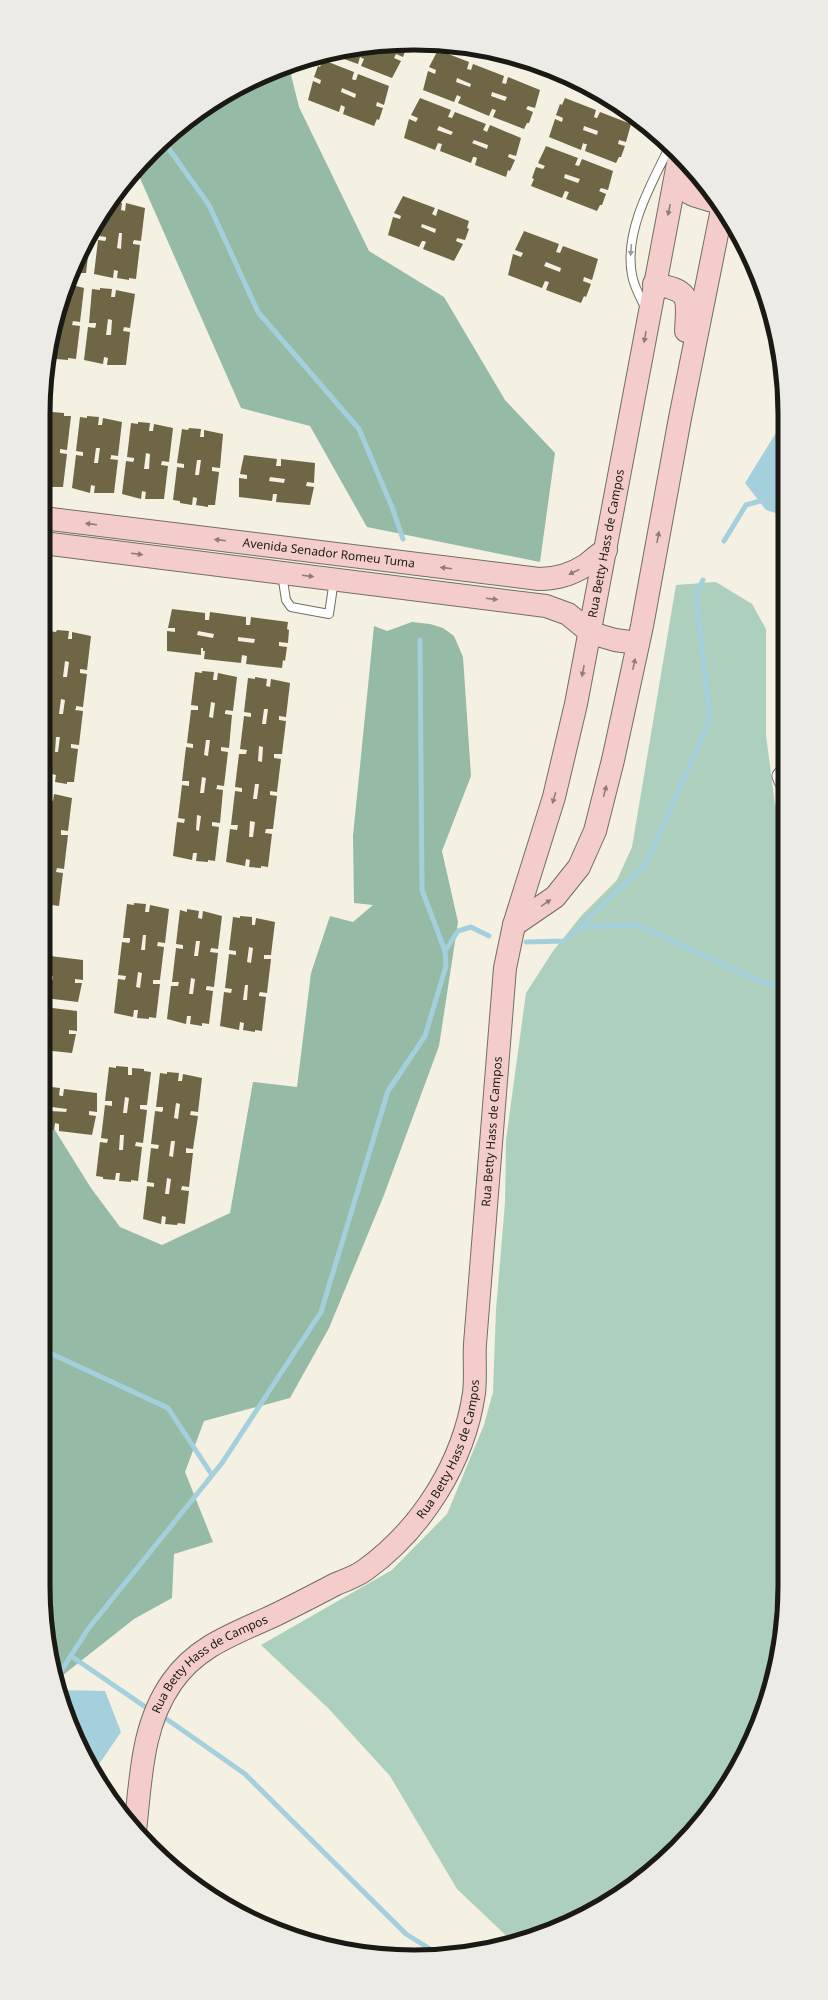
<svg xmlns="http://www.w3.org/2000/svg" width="828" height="2000" font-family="'Noto Sans',sans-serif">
<rect width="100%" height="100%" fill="#f4f0e2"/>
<path fill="#acd0bd" d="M716 582 752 604 766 629V735L775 805 783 813 785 1586 765 1705 708 1812 620 1895 556 1929 513 1942 457 1889 390 1776 328 1708 261 1645 392 1570 447 1514 484 1425 493 1392 496 1310 505 1203 506 1140 526 993 553 951 582 915 617 880 632 847 676 585Z"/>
<g fill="#95baa6">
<path d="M301 62 291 75 299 107 369 251 444 297 505 400 555 453 540 562 367 527 310 426 241 408 136 169 188 120 250 81Z"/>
<path d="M412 622 430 624 443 628 454 636 463 657 471 776 442 851 458 922 439 1046 384 1195 329 1328 290 1398 204 1421 185 1472 213 1542 174 1554 172 1598 134 1619 58 1679 43 1586V1111L91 1188 120 1227 162 1245 230 1213 253 1082 297 1087 311 973 330 916 353 922 373 905 354 903 353 836 374 626 387 631Z"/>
</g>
<g fill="#a4cfdd">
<path d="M782 423V515L766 510 745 483Z"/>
<path d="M60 1690 105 1691 121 1732 93 1773 63 1705Z"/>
</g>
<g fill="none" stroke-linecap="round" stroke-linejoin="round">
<g stroke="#a4cfdd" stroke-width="5">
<path d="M164 142 209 205 258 312 359 429 392 507 403 539"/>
<path d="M724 541 746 505 764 500"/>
<path d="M420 640 422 890 445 951"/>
<path d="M579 927 638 925 757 980 783 988"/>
<path d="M526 942 564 941 646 864 710 719 696 594 703 580"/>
<path d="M43 1347 54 1355 168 1408 212 1475"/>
<path d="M71 1656 144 1706"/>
<path d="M58 1676 88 1629 222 1463 321 1312 388 1091 425 1036 446 966 445 951 458 931 471 927 489 936"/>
<path d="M168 1720 245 1774 406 1934 435 1952"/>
</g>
</g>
<g fill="#6f6645" fill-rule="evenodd">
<path d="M390 44 407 46 403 57 396 54 394 58 401 61 392 78 361 66 364 59 360 57 358 64 330 54 368 47 373 50 375 46Z"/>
<path d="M438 50 469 62 467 69 471 70 473 64 504 76 502 83 506 84 508 77 540 90 535 108 528 106 526 109 533 112 529 123H527L524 129 493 117 496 110 492 109 489 116 458 103 461 97 457 95 454 102 423 90 428 71 435 74 436 70 429 67ZM457 78 471 84 470 87 456 82ZM492 92 507 97 505 101 491 96Z"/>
<path d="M323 60 354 72 352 79 354 80H356L358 74 389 86 384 105 377 102 376 106 383 108 379 120 377 119 374 126 343 114 345 107 341 105 339 112 308 100 313 81 320 84 321 80 314 77 318 66 320 67ZM342 88 356 94 355 98 341 92Z"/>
<path d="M420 98 451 110 448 117 452 118 455 112 486 124 483 130 487 132 490 125 521 138 516 156 509 154 508 157 515 160 510 171 508 170 506 177 475 165 477 158 475 157H473L471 163 440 151 442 144 438 143 435 150 404 138 409 119 416 122 418 118 411 115ZM439 126 453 132 451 135 437 130ZM474 140 488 145 487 149 472 143Z"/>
<path d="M565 98 596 110 594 117 596 118H597L600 112 631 124 626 142 619 140 618 144 625 146 621 157H619L616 163 585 151 587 144H585L583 143 581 150 549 137 555 119 562 122 563 118 556 115 560 104 562 105ZM584 126 598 131 597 135 583 130Z"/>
<path d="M546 146 578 158 575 165 579 166 582 159 613 171 608 190 601 188 599 191 606 194 602 205H600L597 211 566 199 569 192 565 191 562 198 531 186 534 179 532 178 536 167 543 169 545 166 538 163ZM565 174 580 179 578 183 564 178Z"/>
<path d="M403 196 435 208 432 214 436 216 438 209 469 221 467 228 469 229 465 240 457 238 456 241 463 244 454 261 423 249 426 242 424 241H422L419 247 388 235 393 217 400 219 401 216 394 213ZM422 224 436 229 435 233 421 227Z"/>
<path d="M112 202 122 203 121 210 125 211 126 203 145 208 141 241 134 240 133 242V244L140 245 136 279 129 278V280L117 278 118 271 114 270 113 278 94 274 98 240 105 241 106 239V237L99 236 101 217ZM119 233H122L121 249 117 248Z"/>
<path d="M524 231 559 244 556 252 560 253 563 246 598 259 592 280 584 277 583 281 591 284 586 297 584 296 581 303 546 290 549 282 545 281 542 288 508 275 513 254 521 257 523 253 515 250ZM546 262 561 268 560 272 544 266Z"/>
<path d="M88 239H90L86 273H72Z"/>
<path d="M68 284 84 288 80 322 73 321 72 325 80 326 76 359 68 358V360L56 359 57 351H53L57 329H60L62 314H60L63 295Z"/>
<path d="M100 288 112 289 111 297H115L116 290 135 294 130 328 124 327 123 331 130 332 126 365H107L108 358 104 357 103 364 84 360 88 327 95 328 96 325V323H89L92 289 100 290ZM108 319 112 320 111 335H106Z"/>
<path d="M44 411 49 412 47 419 52 420V412L64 413V416H71L67 450 60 449V453L67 454 63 487H44L43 457H47L49 442 45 441 43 449Z"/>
<path d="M87 416 99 417 98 425H102L103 418 122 422 118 456 111 455V457L110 459 118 460 114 493H94L95 486 91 485 90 493 72 488 76 455 83 456V452L76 451 80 417 87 418ZM96 448H100L98 463H94Z"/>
<path d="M138 422 150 423 149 431H153L154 424 173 428 169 462 162 461 161 465 168 466 164 499H145L146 492 142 491 141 499 122 494 126 461 133 462 134 460V458L127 457 131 423 138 424ZM146 453 150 454 149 469H144Z"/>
<path d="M189 428 201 429 200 437H204V430L223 434 220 468 212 467V471L219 472 215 505H208V507L196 505 197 498 193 497 192 505 180 503V501L173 500 177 467 184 468V464L177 463 182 429 188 430ZM197 460H201L199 475H195Z"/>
<path d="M244 455 277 459 276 466H281V459L315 463 314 483 307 482 306 486 314 487 310 505 276 502 277 494H273L272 501 239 497V478L247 479V475L240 474ZM270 477 285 479 284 483 269 481Z"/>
<path d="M172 609 205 613V620H209L210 612 246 617V625H250L251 617 288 622 287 629 289 630 288 643 279 642V646L287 647 285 661 283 660 282 668 246 664 247 656 242 655 241 663 204 659 205 651H203V648H201V655L167 651V631L175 632V628H168ZM198 631 214 634 213 638 197 635ZM238 637 255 639 254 643 238 641Z"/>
<path d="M57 630 69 631 68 639H72V632L91 636 87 670 80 669V673L87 674 83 707 76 706V708L75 710 83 711 79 745 71 744V748L78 749 74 782H67V784L55 782 56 775 52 774 51 782 43 781V707H48V703L43 702V686L45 669 52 670V665H45L49 631 56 632ZM65 661 69 662 67 677H63ZM61 699 65 700 63 714H59ZM56 737H60L58 752H55Z"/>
<path d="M202 671 214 672 213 680H217L218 673 237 677 233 711 226 710 225 712V714L232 715 229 748 221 747V751L228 752 224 786 217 785V787L216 789 223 790 220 823 212 822V826L219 827 215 861 208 860V862L196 861 197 853H193L192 860 173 856 177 822 184 823 185 819 178 818 182 785 189 786V781H182L186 747 193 748V744L187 743 191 710H198V706L191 705 195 672 202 673ZM211 702 215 703 213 718 209 717ZM206 740H210L208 756 204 755ZM202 777 206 778 204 793H200ZM197 815 201 816 199 831 196 830Z"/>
<path d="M255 677 267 679 266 686 270 687 271 679 290 683 286 717 279 716V720L286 721 282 754H274V758L281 759 277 792 270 791V795L277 796 273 829H266L265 833 272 834 268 867 261 866V868L249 867 250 860 246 859 245 866 226 862 230 829 237 830 238 825H231L235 791 242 792V788L235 787 239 754H246L247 750 240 749 244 716 251 717V713L244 712 248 678 255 679ZM264 709H268L266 724H262ZM259 746 263 747 262 762 258 761ZM255 784H259L257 799H253ZM250 821 255 822 253 837H249Z"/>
<path d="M43 792 49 793V800L53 801 54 794 72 798 68 831 61 830V835H68L64 869 57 868 56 872 63 873 59 906 52 905V908L43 907V876L45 861H43ZM46 823H50L48 839 44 838Z"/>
<path d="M134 903 146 904 145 912H149L150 905 169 909 165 943 158 942 157 946 164 947 160 980H153V984H160L156 1018 149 1017V1019L137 1018 138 1010H134L133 1017 114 1013 118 979 125 980 126 976 118 975 122 942 129 943 130 941V938H123L127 904 134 905ZM143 935H146L145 950H141ZM138 972 142 973 140 988 136 987Z"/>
<path d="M187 909 199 911 198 918 202 919 203 911 222 916 218 949 211 948 210 952 218 953 214 987 207 986 206 988V990L213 991 209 1024 202 1023V1026L190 1024 191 1016H187L186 1024 167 1019 171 986H178L179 982H172L176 948 183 949V945L176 944 180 910 187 912ZM196 941H200L198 956H194ZM191 978 195 979 193 994H189Z"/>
<path d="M240 916 252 917V925H255L256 918 275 922 271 955H264V959H271L267 993 260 992 259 994V996L266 997 262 1031 255 1030V1032L243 1030 244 1023 240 1022 239 1030 220 1026 224 992 231 993 232 989 225 988 229 954 236 955V951L229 950 233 917 240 918ZM249 947 253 948 251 963 247 962ZM245 985H248L247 1000H243Z"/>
<path d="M43 955 46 956 45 963H49L50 956 83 960V980L75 979V983H82L78 1002 45 998 46 991H43V979L53 980V976L43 975Z"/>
<path d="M44 1007 77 1011V1031L69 1030V1034H76L72 1053 43 1050V1030L47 1031V1027H43Z"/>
<path d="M116 1066 128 1067V1075H132V1068L144 1069V1071L151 1072 147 1105H140V1109L147 1110 143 1143 136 1142 135 1146 142 1147 138 1181 131 1180V1182L119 1181 120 1173H116L115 1180 103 1179V1177L96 1176 100 1142 107 1143 108 1139 101 1138 105 1105 112 1106V1101H105L109 1067 116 1068ZM125 1097 129 1098 127 1113H123ZM120 1135H124L123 1150H119Z"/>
<path d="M167 1072 179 1073 178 1081H182L183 1074 202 1078 198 1112 191 1111 190 1115 198 1116 193 1149 186 1148V1153H193L189 1187 182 1186 181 1190 189 1191 185 1224 178 1223 177 1225 165 1224 166 1217 162 1216 161 1224 143 1219 147 1186 154 1187V1183L147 1182 151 1148 158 1149 159 1145 151 1144 155 1111 162 1112 163 1110V1107H156L160 1073 167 1074ZM176 1103 180 1104 178 1119 174 1118ZM171 1141H175L173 1157 169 1156ZM167 1178 171 1179 169 1194H165Z"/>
<path d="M43 1086 60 1088 59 1095 61 1096H63L64 1089 97 1093V1112L89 1111V1115L96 1116 92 1135 59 1131V1124L55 1123 54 1130 43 1129ZM52 1107 67 1109 66 1112 51 1111Z"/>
</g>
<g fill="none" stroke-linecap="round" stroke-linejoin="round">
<g stroke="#716e62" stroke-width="10">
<g id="lane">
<path d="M646 309C641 299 634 287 632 275 624 232 650 186 669 148"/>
<path d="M282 574 286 600 291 607 329 614 334 580"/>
</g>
</g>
<g stroke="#716e62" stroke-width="19">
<path id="street" d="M783 774 781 776 783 781"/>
</g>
<g stroke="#716e62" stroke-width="24">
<g id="secondary">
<path d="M685 164C683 195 683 192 713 201"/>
<path d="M654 284C691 291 688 296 686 331"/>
<path id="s1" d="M43 518 539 579C556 579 571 575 586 565 593 560 598 554 606 550"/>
<path d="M43 543 546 606 568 614 591 633 615 640 638 643"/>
<path d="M514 925 555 897 579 867 595 831 613 760 642 626 680 418 721 214"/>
<path id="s2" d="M135 1831C141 1780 141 1726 172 1682 197 1646 234 1634 273 1616 294 1606 315 1595 336 1584 346 1580 357 1576 365 1570 422 1529 464 1462 474 1393 476 1377 474 1360 475 1344L505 968 514 925 554 797 576 704 679 158"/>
</g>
</g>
<use href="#lane" stroke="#fff" stroke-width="8"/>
<use href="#street" stroke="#fff" stroke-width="17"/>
<use href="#secondary" stroke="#f4cdca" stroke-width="22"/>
</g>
<defs><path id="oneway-solid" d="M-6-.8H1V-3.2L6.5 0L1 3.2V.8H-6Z"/></defs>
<g fill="#927c78">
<use href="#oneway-solid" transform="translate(669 210) rotate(102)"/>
<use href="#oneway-solid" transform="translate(645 337) rotate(100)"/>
<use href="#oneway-solid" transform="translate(91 524) rotate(-173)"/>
<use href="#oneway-solid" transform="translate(658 537) rotate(-80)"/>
<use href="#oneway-solid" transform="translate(220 540) rotate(-173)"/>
<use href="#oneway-solid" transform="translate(137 554) rotate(7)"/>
<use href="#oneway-solid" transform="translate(446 568) rotate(-173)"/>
<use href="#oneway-solid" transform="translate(574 572) rotate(154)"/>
<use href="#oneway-solid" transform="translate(308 576) rotate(7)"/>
<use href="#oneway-solid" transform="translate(492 599) rotate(7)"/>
<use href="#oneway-solid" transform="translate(634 664) rotate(-78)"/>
<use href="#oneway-solid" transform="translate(583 671) rotate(101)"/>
<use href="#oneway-solid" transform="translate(605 791) rotate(-76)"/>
<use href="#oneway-solid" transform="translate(554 798) rotate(106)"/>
<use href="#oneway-solid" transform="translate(546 903) rotate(-34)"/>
</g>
<use fill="#989895" href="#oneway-solid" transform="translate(631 250) rotate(94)"/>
<g text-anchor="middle" stroke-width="3" stroke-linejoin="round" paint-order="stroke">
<g font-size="12" fill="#1a1914" stroke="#fffdf8">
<text dy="4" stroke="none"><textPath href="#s2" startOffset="1457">Rua Betty Hass de Campos</textPath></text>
<text dy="4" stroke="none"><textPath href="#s1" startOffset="288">Avenida Senador Romeu Tuma</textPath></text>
<text dy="4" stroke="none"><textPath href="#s2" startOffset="856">Rua Betty Hass de Campos</textPath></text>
<text dy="4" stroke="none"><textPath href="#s2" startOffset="532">Rua Betty Hass de Campos</textPath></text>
<text dy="4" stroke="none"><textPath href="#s2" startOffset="196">Rua Betty Hass de Campos</textPath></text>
</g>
</g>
<path d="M0 0H828V2000H0ZM414 50H414A364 364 0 0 1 778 414V1586A364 364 0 0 1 414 1950H414A364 364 0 0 1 50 1586V414A364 364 0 0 1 414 50Z" fill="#edebe6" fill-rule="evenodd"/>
<path fill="none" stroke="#1a1914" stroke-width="5" d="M414 50H414A364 364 0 0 1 778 414V1586A364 364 0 0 1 414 1950H414A364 364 0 0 1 50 1586V414A364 364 0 0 1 414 50Z"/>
</svg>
